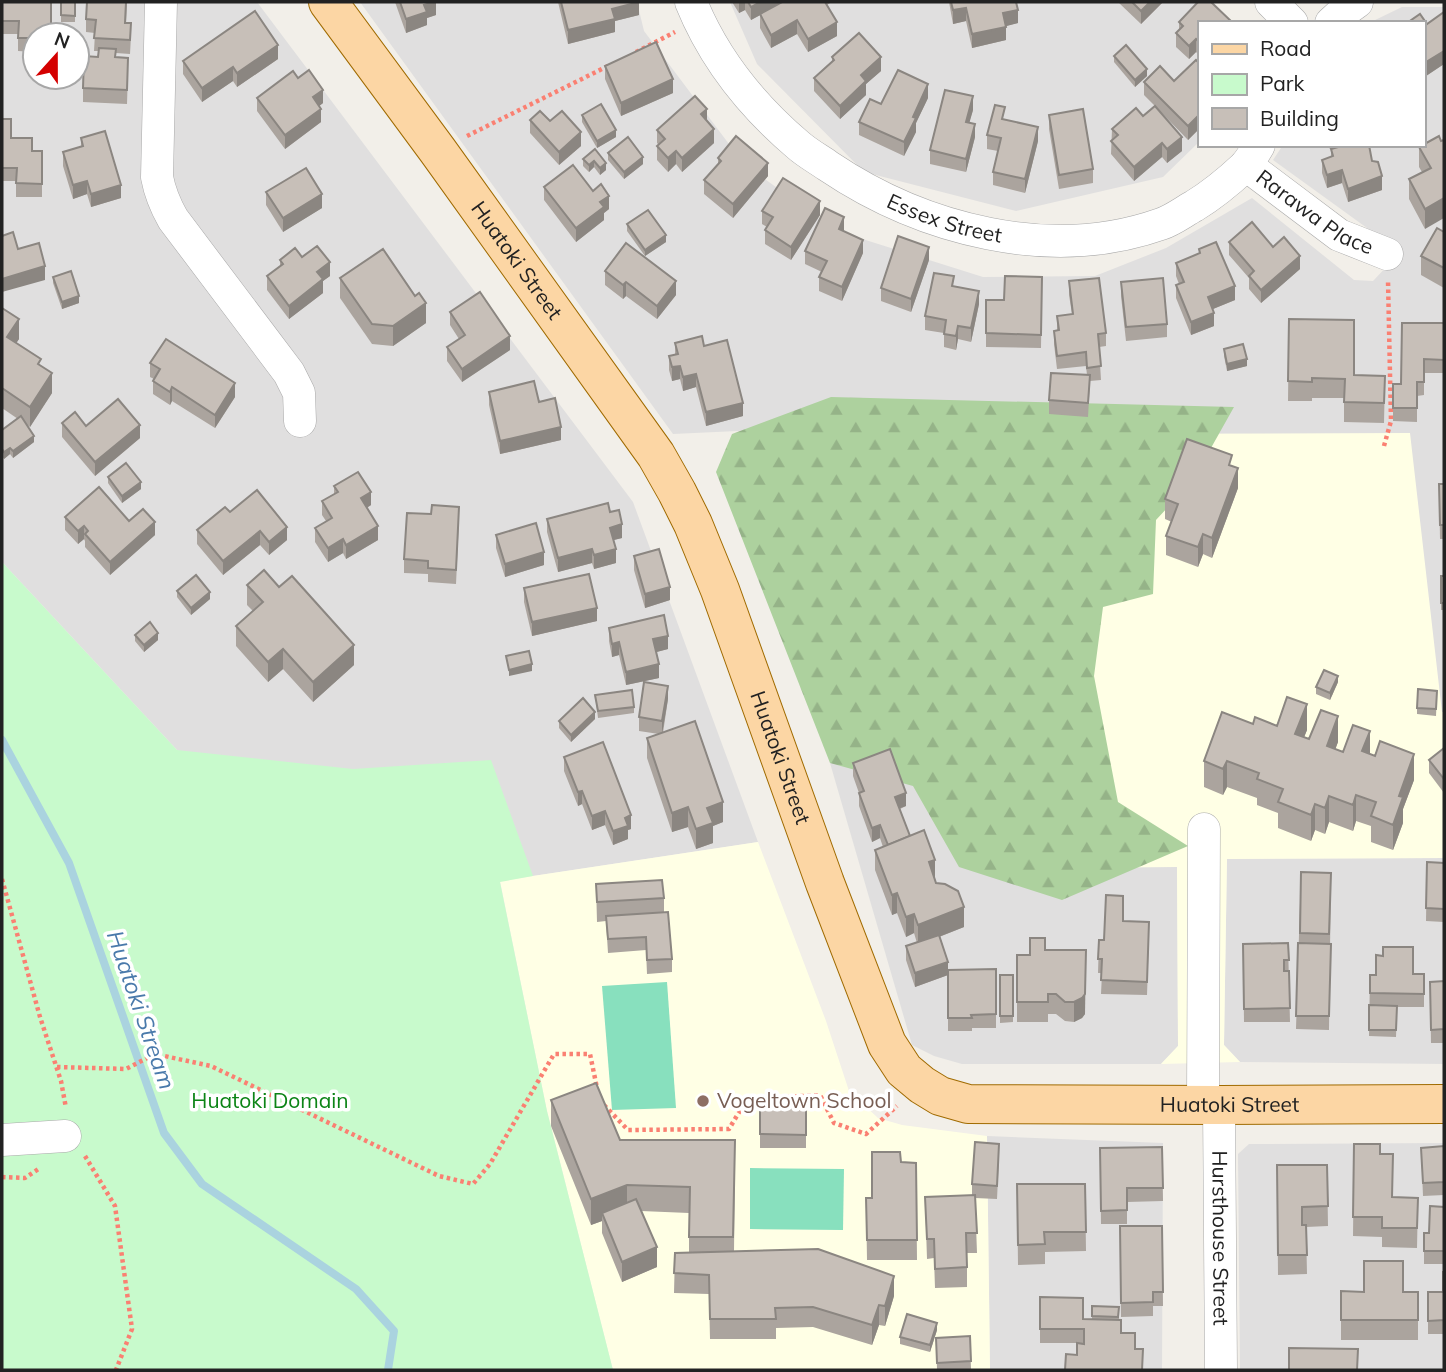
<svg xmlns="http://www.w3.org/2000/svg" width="1446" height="1372" font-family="Mulish,sans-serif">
<defs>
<pattern id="forest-firs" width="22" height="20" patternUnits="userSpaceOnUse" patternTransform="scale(1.75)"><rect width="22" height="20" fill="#add19e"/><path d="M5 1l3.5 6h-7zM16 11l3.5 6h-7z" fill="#95b388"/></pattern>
</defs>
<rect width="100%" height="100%" fill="#f2efe9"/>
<g fill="#e0dfdf" fill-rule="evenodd">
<path d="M2 2H257L633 502 758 842 533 876 177 750 2 562ZM35 35H77V77H35Z"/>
<path d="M360 2H637L644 31 744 164 837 231 983 277 1095 276 1166 248 1252 198 1354 280 1373 281 1389 264 1385 241 1273 160 1283 145H1423V23H1369L1402 7H1444V712H1442L1054 434 884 424 673 434Z"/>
<path d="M730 2H1213L1233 23H1199V142L1163 177 1016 211 864 172 757 64Z"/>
<path d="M1067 727 1177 867 1178 1046 1161 1064H962L934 1056 912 1045 830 763Z"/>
<path d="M1444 858V1064L1240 1062 1224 1045 1227 859Z"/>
<path d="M987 1136 1163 1143 1162 1370H990Z"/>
<path d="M1444 1143V1370H1240L1238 1154 1249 1144Z"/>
</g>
<g fill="#ffffe5">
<path d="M1410 433 1442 712H1444V858L1227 859 1224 1045 1240 1062 1161 1064 1178 1046 1177 867 1073 868 1054 434Z"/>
<path d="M758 842 826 1021 849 1091 878 1118 902 1125 987 1136 990 1370H613L547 1111 500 881Z"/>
</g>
<path fill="url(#forest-firs)" d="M831 397 1234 407 1193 480 1156 520 1153 594 1103 607 1094 676 1118 802 1188 846 1062 900 959 867 913 786 830 763 716 472 732 434Z"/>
<path fill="#c8facc" d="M2 562 177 750 353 769 491 760 533 876 500 882 547 1111 613 1370H2Z"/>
<g fill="#88e0be">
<path d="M667 982 676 1108 612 1110 602 986Z"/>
<path d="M750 1168 844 1169 843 1230 750 1229Z"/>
</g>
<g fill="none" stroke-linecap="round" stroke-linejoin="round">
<path stroke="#aad3df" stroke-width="8" d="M2 740 69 863 164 1133 202 1184 356 1289 394 1331 388 1370"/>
<g stroke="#a9a9a9" stroke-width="33">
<g id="minor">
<path d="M161 2 157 177C160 193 165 205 173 219L289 373 299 393 300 421"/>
<path id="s1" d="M691 2C714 59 751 105 798 145 807 153 818 159 828 166 923 230 1051 263 1161 224 1173 220 1183 212 1194 206 1212 195 1229 181 1244 167 1250 161 1255 152 1259 145"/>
<path d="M1271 2 1292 23"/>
<path d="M1331 23 1343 12 1357 2"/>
<path id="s2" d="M1246 165 1339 235 1387 254"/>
<path d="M1203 1105 1204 829"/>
<path id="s3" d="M1219 1105 1221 1370"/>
<path d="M2 1140 65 1136"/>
</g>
</g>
<g stroke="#a06b00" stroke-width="40">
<g id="major">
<path id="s4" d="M328 2 438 151 656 455 677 492 693 524 720 590 825 883 887 1044 904 1070 922 1085 940 1096 968 1104 1219 1105 1444 1104"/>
</g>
</g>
<g stroke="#fa8072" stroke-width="4.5" stroke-dasharray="3.5 3.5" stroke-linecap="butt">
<path d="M636 52 675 32"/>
<path d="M467 136 610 65"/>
<path d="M1384 446 1391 421 1388 280"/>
<path d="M2 879 40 1017 61 1081 66 1108"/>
<path d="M57 1067 126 1069 155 1054 211 1066 439 1176 473 1184 490 1164 554 1054H590L597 1088"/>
<path d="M604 1105 628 1130 729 1129 747 1099 820 1095 834 1123 866 1134 897 1106"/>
<path d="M85 1156 115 1206 132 1329 116 1370"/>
<path d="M2 1177 25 1178 40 1168"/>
</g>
<use href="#minor" stroke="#fff" stroke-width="32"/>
<use href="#major" stroke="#fcd6a4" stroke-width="38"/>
</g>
<g fill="#aba49e">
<path d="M2 2 35 35V52L18 51V34H2Z"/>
<rect x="61" y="2" width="14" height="20"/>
<path d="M127 2 126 23 131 36 130 54 116 53V57L128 71 127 104 83 102V88L98 57 99 51H94L95 33 86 32V19Z"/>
<path d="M395 2H436V15L427 18V25L406 33Z"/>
<path d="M558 2H639V15L615 21V32L568 44Z"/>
<path d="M732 2H830V3L827 5 837 36 808 52 797 34 771 48 760 28V15L751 20 745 10 739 13Z"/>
<path d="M949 2H1016L1018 23 1005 26 1006 40 972 48 966 21 953 24Z"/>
<path d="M1118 2H1163L1141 24Z"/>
<path d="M1444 12V64L1426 76 1423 71V23L1427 24Z"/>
<path d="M1179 22 1199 23V55L1196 52 1189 59 1176 47V33L1179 31Z"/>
<path d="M1114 56 1147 76 1135 87 1114 62Z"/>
<path d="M832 57 881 71 866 84V95L840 119 814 91V78L832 61Z"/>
<path d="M278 59 237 87 233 81 202 102 183 74V61Z"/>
<path d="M1199 63V129L1188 140 1158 109 1182 151 1167 163 1162 157 1134 181 1111 154 1112 129 1143 116 1155 106 1144 95V82L1174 81Z"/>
<path d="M605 66 673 93 621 116 605 79Z"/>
<path d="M298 78 323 103 319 106 321 122 285 149 257 111V98Z"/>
<path d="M928 98 916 123V132L904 156 859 135V122L881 104Z"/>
<path d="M973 110 969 122 975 137 966 172 930 164V150Z"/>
<path d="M582 115 616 137 597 148 582 122Z"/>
<path d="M1049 115 1093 169V183L1059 189 1049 129Z"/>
<path d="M2 119 11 138 32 151H42V197H16V181H2Z"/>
<path d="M530 120 550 121 581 146 559 165 530 133Z"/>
<path d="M1005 120 1038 141 1025 193 993 185V172L998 151 987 149V135Z"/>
<path d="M707 121 714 143 682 172 676 164 668 172 657 160V146L659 145 657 143V130Z"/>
<path d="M1439 136 1425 229 1409 199V179L1422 172 1419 167V147Z"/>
<path d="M81 138 121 198 91 207 87 194 73 199 63 166V152L81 147Z"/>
<path d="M1323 145H1369L1372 161 1382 190 1348 202 1342 183 1327 188 1322 173V160L1331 157V149Z"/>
<path d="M595 149 606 170 600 175 594 167 589 172 583 166V159Z"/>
<path d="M608 153 643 164 624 179 608 160Z"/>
<path d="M718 158 768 176 733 218 704 194V180L718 164Z"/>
<path d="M544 187 593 191 609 209 604 213V220L576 242 544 200Z"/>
<path d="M266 192 322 208 283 232 266 205Z"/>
<path d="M762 211 820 215 791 260 765 244V230L767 227 762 224Z"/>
<path d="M627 224 666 242 645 256 627 231Z"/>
<path d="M844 230V231L863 253 842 301 819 291V277L822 272 805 264V251Z"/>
<path d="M1444 232V288L1421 275V256Z"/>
<path d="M1229 242 1300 269 1261 303 1249 289V278L1229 255Z"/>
<path d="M1199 249 1235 300 1213 309 1214 326 1191 335 1176 298V285L1179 284 1176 276V263L1199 254Z"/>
<path d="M302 257 330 276 323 281V293L289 319 267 290V276L280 266V260Z"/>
<path d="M929 260 911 312 881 301V288Z"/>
<path d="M605 271 676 295 657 319 626 296 623 299 605 285Z"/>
<path d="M53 277 79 303 62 309 53 283Z"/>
<path d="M1042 277 1041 348 986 347V300H1004Z"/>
<path d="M340 278 415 296 426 323 393 346 372 344 340 298Z"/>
<path d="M1069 281 1106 333V346L1099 347 1101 380 1090 381 1088 417 1049 414V400L1087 375 1086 366 1057 369 1054 344V331L1057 330V316L1072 314 1069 295Z"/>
<path d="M1121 282 1167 324V337L1126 341 1121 296Z"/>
<path d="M954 286 979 304 971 342 958 339 956 350 944 347V333L925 330V316Z"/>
<path d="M2 308 19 339 16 343 41 366 52 393 30 427 26 424 34 442 13 458 10 454 4 459 2 456V430L18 419 2 408Z"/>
<path d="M450 312 510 350 462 382 447 361V347L459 339 450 325Z"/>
<path d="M1289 319 1354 375 1385 376 1384 423 1344 422V398H1312V401H1288Z"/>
<path d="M1444 323V373H1424V395L1417 396V422L1393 421V384H1401Z"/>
<path d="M675 343 704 346 743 416 706 426 696 387 683 391 680 379 672 381 669 370V356L675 355Z"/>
<path d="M1224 349 1247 366 1227 371 1224 356Z"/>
<path d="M150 363 235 397 215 428 172 401 170 405 153 394V381L154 379 150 377Z"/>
<path d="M489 392 561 440 500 454 489 405Z"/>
<path d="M62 423 86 426 140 438 95 476 62 437Z"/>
<path d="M1232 466 1238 488 1212 558 1203 554 1198 567 1166 555V536L1172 522 1165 519V499Z"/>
<path d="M108 477 141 489 122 503 108 483Z"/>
<path d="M1439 484H1444V539H1440Z"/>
<path d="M334 486 371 505 367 508 378 540 346 559 343 553 328 562 315 542V528L326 521 322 515V501L334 494Z"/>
<path d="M230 512 287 540 269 555 260 545 223 575 197 544V530Z"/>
<path d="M610 512 622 538 613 540 616 563 594 569 592 563 558 572 547 532V519Z"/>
<path d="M65 517 129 521 155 535 110 575 85 547V541L84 539 78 544 65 530Z"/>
<path d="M459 520 456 584 428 582V574L404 573V559Z"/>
<path d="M496 535 544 565 505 577 496 548Z"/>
<path d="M634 556 670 600 645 608 634 570Z"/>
<rect x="1441" y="576" width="3" height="34"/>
<path d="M247 585 354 665 313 702 283 669 268 682 236 646V626L253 611 247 605Z"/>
<path d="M524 588 597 621 532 636 524 602Z"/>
<path d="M177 591 210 599 191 615 177 597Z"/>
<path d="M609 628 668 649 656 652 659 678 626 685 619 655 612 657 609 641Z"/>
<path d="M135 635 158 640 144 652 135 641Z"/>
<path d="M1338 682 1330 700 1316 694V687Z"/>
<path d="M1437 691 1436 716 1417 714V708Z"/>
<path d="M595 695 634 707V713L598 718Z"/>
<path d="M668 699 663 733 723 822 713 826V843L696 849 688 827 672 832 647 758V738L659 734 639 731V717Z"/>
<path d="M595 719 571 742 559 728V721Z"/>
<path d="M1253 724 1277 726 1307 730 1304 737 1309 739 1338 742 1335 749 1343 752 1370 754 1414 780 1403 809V823L1393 850 1371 842V826L1356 821 1353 831 1329 822 1325 834 1315 830 1311 841 1278 828V813L1257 805V798L1227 787 1223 795 1204 787V761Z"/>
<path d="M1444 748V793L1429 773V760Z"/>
<path d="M564 757 631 829 628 830V839L613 845 605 825 592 830 582 804 578 806 564 771Z"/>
<path d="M853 763 906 806 900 809 910 836 936 883 964 927 939 937 948 975 915 987 906 960V946L917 943 914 933 906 937 897 913 892 915 875 870V850L883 847 880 838 872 842 859 806V793L853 776Z"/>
<path d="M1427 862 1444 863V922L1426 921Z"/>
<path d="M1301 872 1331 873 1329 1030 1296 1029Z"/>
<path d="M596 884 664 898V912L672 959V972L647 974 646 950 608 953 606 921 597 922Z"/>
<path d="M1123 921 1149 935 1147 995 1101 994 1102 973H1098L1099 940H1104Z"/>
<path d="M1288 943 1290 1022H1244L1243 944Z"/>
<path d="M1045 950 1085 1014 1082 1018 1074 1022 1065 1021 1056 1014H1048V1022H1017V955H1030Z"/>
<path d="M996 969V1028H972V1031H948V970Z"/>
<path d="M1424 974V1007H1397L1396 1037 1369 1036 1370 975Z"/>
<path d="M1000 975H1013V1022L1000 1023Z"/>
<path d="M1444 981V1043H1431L1430 982Z"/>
<rect x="760" y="1099" width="46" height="49"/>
<path d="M551 1100 620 1140 735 1166 734 1251 894 1296 885 1326 879 1325 872 1345 813 1327 776 1328V1339H710L709 1294 674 1293 675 1253 689 1252V1213L641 1211 657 1267 622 1282 602 1233V1221L591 1225 551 1126Z"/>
<path d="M1354 1144 1380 1154 1393 1197 1418 1198 1417 1248 1382 1247V1237L1353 1236Z"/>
<path d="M1444 1146V1195L1423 1196 1421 1148Z"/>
<path d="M1162 1147 1163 1201 1127 1202V1224H1101L1100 1148Z"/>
<path d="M999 1157 997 1199 975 1198 977 1253H967V1287L935 1288 934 1258 927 1259 925 1197 972 1195V1184Z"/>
<path d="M901 1162 916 1163 917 1260H867L866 1198H872Z"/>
<path d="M1277 1165H1327L1328 1226 1306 1227 1307 1274 1278 1275Z"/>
<path d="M1017 1184H1085L1086 1251 1045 1252V1264L1018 1265Z"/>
<path d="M1444 1207V1264H1424V1233H1429Z"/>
<path d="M1120 1226H1162L1163 1306H1153V1316L1121 1317Z"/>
<path d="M1444 1272V1334H1428V1292H1443Z"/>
<path d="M1341 1291 1418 1292V1340H1341Z"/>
<path d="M1040 1297 1083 1319 1092 1320V1306L1119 1307V1320L1077 1355 1084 1343H1040Z"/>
<path d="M937 1330 930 1352 900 1344V1337Z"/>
<path d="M970 1336 971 1370H937L936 1338Z"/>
</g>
<g fill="#8b8681">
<path d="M434 2H436V15L427 18V25L406 33V19L424 5Z"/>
<path d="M639 2V15L615 21V32L568 44V30L612 9Z"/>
<path d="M739 2H745V10L739 13Z"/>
<path d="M760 2H784L751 20V7Z"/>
<path d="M1150 2H1163L1141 24V11Z"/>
<path d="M966 8V21L953 24V10Z"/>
<path d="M1018 10V23L1003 27V13Z"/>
<path d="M797 20V34L771 48V35Z"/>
<path d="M837 22V36L808 52V39Z"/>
<path d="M1006 27V40L972 48V34Z"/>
<path d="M1196 39V52L1189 59V46Z"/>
<path d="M278 45V59L237 87V73Z"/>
<path d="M1444 51V64L1426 76V62Z"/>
<path d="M881 57V71L866 84V95L840 119V106L861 75Z"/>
<path d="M233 67V81L202 102V88Z"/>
<path d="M1147 69V76L1135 87V80Z"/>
<path d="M673 79V93L621 116V103Z"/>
<path d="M928 84V98L916 123V132L904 156V142L913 117Z"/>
<path d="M323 90V103L313 111V97Z"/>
<path d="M973 96V110L966 135V122Z"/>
<path d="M321 109V122L285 149V135Z"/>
<path d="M707 109V123L701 114Z"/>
<path d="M1199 115V129L1188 140V126Z"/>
<path d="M975 124V137L966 172V159Z"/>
<path d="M1038 127V141L1025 193V179Z"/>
<path d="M714 129V143L682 172V158Z"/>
<path d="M616 130V137L597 148V141Z"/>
<path d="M581 132V146L559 165V152Z"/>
<path d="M1182 137V151L1167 163V149Z"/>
<path d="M1162 143V157L1134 181V167Z"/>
<path d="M676 151V164L668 172V158Z"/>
<path d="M643 157V164L624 179V172Z"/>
<path d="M594 161V167L589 172V165Z"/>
<path d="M606 163V170L600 175V168Z"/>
<path d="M768 163V176L733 218V204Z"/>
<path d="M1342 170V183L1327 188V175Z"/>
<path d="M1382 176V190L1348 202V189Z"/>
<path d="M87 181V194L73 199V185Z"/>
<path d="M121 185V198L91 207V194Z"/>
<path d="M322 194V208L283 232V218Z"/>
<path d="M609 196V209L604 213V220L576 242V228L600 202Z"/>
<path d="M1444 198V218L1425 229V209Z"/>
<path d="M820 201V215L791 260V247Z"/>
<path d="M844 217V230L839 242V229Z"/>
<path d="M666 235V242L645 256V250Z"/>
<path d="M863 240V253L842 301V287Z"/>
<path d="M929 247V260L911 312V299Z"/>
<path d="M1300 256V269L1261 303V290Z"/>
<path d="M330 262V276L323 281V293L289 319V306L317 272Z"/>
<path d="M45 266V280L2 292V279Z"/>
<path d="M676 281V295L657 319V306Z"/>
<path d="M626 282V296L623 299V285Z"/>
<path d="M1235 286V300L1208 311V297Z"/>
<path d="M979 291V304L971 342V328Z"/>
<path d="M79 296V303L62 309V302Z"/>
<path d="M426 303V323L393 346V326Z"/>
<path d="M1214 313V326L1191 335V322Z"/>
<path d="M19 319V339L7 357V337Z"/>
<path d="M958 326V339L956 350V336Z"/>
<path d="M510 336V350L462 382V369Z"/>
<path d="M1247 359V366L1227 371V364Z"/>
<path d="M680 366V379L672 381V367Z"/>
<path d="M52 373V393L30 427V407Z"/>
<path d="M696 374V387L683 391V377Z"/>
<path d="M235 383V397L215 428V415Z"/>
<path d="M172 387V401L170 405V392Z"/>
<path d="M743 403V416L706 426V412Z"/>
<path d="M140 425V438L95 476V462Z"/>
<path d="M561 427V440L500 454V441Z"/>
<path d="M34 436V442L13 458V451Z"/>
<path d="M10 448V454L4 459V452Z"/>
<path d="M1238 468V488L1212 558V538Z"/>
<path d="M141 482V489L122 503V496Z"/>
<path d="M371 492V505L361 511V498Z"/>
<path d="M155 522V535L110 575V562Z"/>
<path d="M622 524V538L610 541V528Z"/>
<path d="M84 526V539L78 544V531Z"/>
<path d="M378 526V540L346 559V545Z"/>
<path d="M287 527V540L269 555V542Z"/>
<path d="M260 531V545L223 575V561Z"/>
<path d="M1203 534V554L1198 567V547Z"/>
<path d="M343 539V553L328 562V548Z"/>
<path d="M592 549V563L558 572V558Z"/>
<path d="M616 549V563L594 569V555Z"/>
<path d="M544 552V565L505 577V564Z"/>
<path d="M670 587V600L645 608V594Z"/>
<path d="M210 592V599L191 615V608Z"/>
<path d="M597 608V621L532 636V622Z"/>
<path d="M158 633V640L144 652V645Z"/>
<path d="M668 636V649L653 653V639Z"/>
<path d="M619 642V655L612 657V644Z"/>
<path d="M354 645V665L313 702V682Z"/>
<path d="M283 649V669L268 682V662Z"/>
<path d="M532 664V671L509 676V670Z"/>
<path d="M659 664V678L626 685V672Z"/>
<path d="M1338 676V682L1330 700V693Z"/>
<path d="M668 686V699L662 734V721Z"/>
<path d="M1307 704V730L1295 760V734Z"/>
<path d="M595 712V719L571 742V735Z"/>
<path d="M1338 716V742L1327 772V746Z"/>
<path d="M1370 731V757L1362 751Z"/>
<path d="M1414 754V780L1403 809V823L1393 850V825L1399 796Z"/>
<path d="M1227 761V787L1223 795V769Z"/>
<path d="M582 791V804L578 806V792Z"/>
<path d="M906 793V806L895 810V797Z"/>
<path d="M1356 795V821L1353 831V805Z"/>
<path d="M1329 796V822L1325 834V808Z"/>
<path d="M723 802V822L713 826V843L696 849V829L707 808Z"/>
<path d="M1315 804V830L1311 841V815Z"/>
<path d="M688 807V827L672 832V813Z"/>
<path d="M605 811V825L592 830V816Z"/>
<path d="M631 815V829L628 830V839L613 845V831L625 818Z"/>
<path d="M880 825V838L872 842V828Z"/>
<path d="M935 860V880L929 862Z"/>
<path d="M897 893V913L892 915V895Z"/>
<path d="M964 907V927L918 945V925Z"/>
<path d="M914 914V933L906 937V917Z"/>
<path d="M1086 950 1085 1014 1082 1018 1074 1022V1002Z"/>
<path d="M948 962V975L915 987V973Z"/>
<path d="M627 1185V1211L602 1213V1221L591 1225V1199Z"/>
<path d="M657 1247V1267L622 1282V1262Z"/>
<path d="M894 1276V1296L885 1326V1306Z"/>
<path d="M879 1305V1325L872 1345V1325Z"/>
<path d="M937 1323V1330L930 1352V1345Z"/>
</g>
<g fill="#c7bfb8" stroke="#8b8681" stroke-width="2">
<path d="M2 2H51V35H35V38H18L19 21H2Z"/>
<path d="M61 2H75V16L61 15Z"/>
<path d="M87 2H126L125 23H131L130 40 94 38 96 20 86 19Z"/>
<path d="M400 2H434L424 5 427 12 406 19Z"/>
<path d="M561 2H639L612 9 615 19 568 30Z"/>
<path d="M748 2H760L751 7Z"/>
<path d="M782 2H825L837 22 808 39 797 20 771 35 760 14Z"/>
<path d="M951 2H1016L1018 10 1003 13 1006 27 972 34 966 8 953 10Z"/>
<path d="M1132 2H1150L1141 11Z"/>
<path d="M1198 2H1211L1233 23H1199V42L1196 39 1189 46 1176 33 1183 26 1179 22Z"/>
<path d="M255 11 278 45 237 73 233 67 202 88 183 61Z"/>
<path d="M1444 12V51L1426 62 1423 58V23H1407L1420 14 1427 24Z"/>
<path d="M859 33 881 57 861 75 866 81 840 106 814 78 834 60 832 57Z"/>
<path d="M656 42 673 79 621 103 605 66Z"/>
<path d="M1126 45 1147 69 1135 80 1114 56Z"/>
<path d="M99 48 116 49 115 57 128 58 127 90 83 88 84 56 98 57Z"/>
<path d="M1196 60 1199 63V115L1188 126 1144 82 1160 66 1174 81Z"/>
<path d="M309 70 323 90 313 97 321 109 285 135 257 98 293 71 298 78Z"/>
<path d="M898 70 928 84 913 117 916 118 904 142 859 122 870 99 881 104Z"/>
<path d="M945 90 973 96 966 122 975 124 966 159 930 150Z"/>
<path d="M695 96 707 109 701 114 714 129 682 158 676 151 668 158 657 146 665 139 657 130Z"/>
<path d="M601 104 616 130 597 141 582 115Z"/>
<path d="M995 105 1005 107 1002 119 1038 127 1025 179 993 172 1001 138 987 135Z"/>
<path d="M1155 106 1182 137 1167 149 1162 143 1134 167 1111 141 1118 135 1112 129 1136 108 1143 116Z"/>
<path d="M1083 109 1093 169 1059 175 1049 115Z"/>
<path d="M540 111 550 121 562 111 581 132 559 152 530 120Z"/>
<path d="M2 119H11V138H32V151H42V184L16 183 17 168H2Z"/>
<path d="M105 131 121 185 91 194 87 181 73 185 63 152 83 146 81 138Z"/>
<path d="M736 136 768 163 733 204 704 180 721 161 718 158Z"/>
<path d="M1439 136 1441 141 1444 140V198L1425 209 1409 179 1431 168 1419 147Z"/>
<path d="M628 137 643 157 624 172 608 153Z"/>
<path d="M1337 145H1369L1372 161 1378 162 1382 176 1348 189 1342 170 1327 175 1322 160 1333 156 1331 149 1338 147Z"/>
<path d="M595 149 606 163 600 168 594 161 589 165 583 159Z"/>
<path d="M573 165 593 191 601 184 609 196 600 202 604 207 576 228 544 187Z"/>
<path d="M306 168 322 194 283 218 266 192Z"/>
<path d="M783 178 820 201 791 247 765 230 773 217 762 211Z"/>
<path d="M825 208 844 217 839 229 863 240 842 287 819 277 827 261 805 251Z"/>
<path d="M648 210 666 235 645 250 627 224Z"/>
<path d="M1252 222 1273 247 1284 237 1300 256 1261 290 1249 276 1254 271 1229 242Z"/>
<path d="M1437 228 1444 232V268L1421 256Z"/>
<path d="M13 232 18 249 39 243 45 266 2 279V236Z"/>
<path d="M898 236 929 247 911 299 881 288Z"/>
<path d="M1216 242 1235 286 1208 297 1214 313 1191 322 1176 285 1184 282 1176 263 1200 253 1199 249Z"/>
<path d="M626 243 676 281 657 306 626 282 623 285 605 271Z"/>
<path d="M317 246 330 262 317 272 323 279 289 306 267 276 283 264 280 260 295 248 302 257Z"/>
<path d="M383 249 415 296 419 293 426 303 393 326 372 324 340 278Z"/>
<path d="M71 271 79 296 62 302 53 277Z"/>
<path d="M934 273 954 276 952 286 979 291 971 328 958 326 956 336 944 334 946 320 925 316Z"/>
<path d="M1005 276 1042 277 1041 335 986 333V300H1004Z"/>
<path d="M1099 278 1106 333 1098 334 1101 366 1087 368 1086 352 1057 356 1054 331 1059 330 1057 316 1073 314 1069 281Z"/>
<path d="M1163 278 1167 324 1126 327 1121 282Z"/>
<path d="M480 292 510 336 462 369 447 347 465 335 450 312Z"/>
<path d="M2 308 19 319 7 337 41 359 38 364 52 373 30 407 2 388Z"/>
<path d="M1289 319 1354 320V375L1385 376 1384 403 1344 402 1345 379 1312 378V382L1288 381Z"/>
<path d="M1402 323H1444V360L1424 359V382H1417V408H1393V384H1401Z"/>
<path d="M702 336 704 346 727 340 743 403 706 412 696 374 683 377 680 366 672 367 669 356 678 354 675 343Z"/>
<path d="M166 339 235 383 215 415 172 387 170 392 153 381 160 369 150 363Z"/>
<path d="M1243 344 1247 359 1227 364 1224 349Z"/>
<path d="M1051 373 1090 375 1088 403 1049 400Z"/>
<path d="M534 381 539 402 555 398 561 427 500 441 489 392Z"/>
<path d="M118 399 140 425 95 462 62 423 75 412 86 426Z"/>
<path d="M21 416 34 436 13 451 10 448 4 452 2 449V430Z"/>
<path d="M1187 439 1232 455 1229 465 1238 468 1212 538 1203 534 1198 547 1166 536 1178 504 1165 499Z"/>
<path d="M126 463 141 482 122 496 108 477Z"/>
<path d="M358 472 371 492 361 498 378 526 346 545 343 539 328 548 315 528 332 518 322 501 338 492 334 486Z"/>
<path d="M1439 484H1444V525H1440Z"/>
<path d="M99 487 129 521 143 509 155 522 110 562 85 534 88 531 84 526 78 531 65 517Z"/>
<path d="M257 490 287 527 269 542 260 531 223 561 197 530 225 507 230 512Z"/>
<path d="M608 503 610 512 619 510 622 524 610 528 616 549 594 555 592 549 558 558 547 519Z"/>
<path d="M432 505 459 507 456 570 428 568V561L404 559 407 513 431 514Z"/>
<path d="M536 523 544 552 505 564 496 535Z"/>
<path d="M659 549 670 587 645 594 634 556Z"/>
<path d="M264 570 279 587 292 576 354 645 313 682 283 649 268 662 236 626 263 602 247 585Z"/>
<path d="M589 574 597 608 532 622 524 588Z"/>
<path d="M196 575 210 592 191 608 177 591Z"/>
<rect x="1441" y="576" width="3" height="27"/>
<path d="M664 615 668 636 653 639 659 664 626 672 619 642 612 644 609 628Z"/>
<path d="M150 622 158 633 144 645 135 635Z"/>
<path d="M529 651 532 664 509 670 506 656Z"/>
<path d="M1324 670 1338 676 1330 693 1316 687Z"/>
<path d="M644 682 668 686 662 721 639 717Z"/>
<path d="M1418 689 1437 691 1436 709 1417 708Z"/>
<path d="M632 690 634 707 598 711 595 695Z"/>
<path d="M1287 697 1307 704 1295 734 1309 739 1321 710 1338 716 1327 746 1343 752 1353 725 1370 731 1362 751 1375 756 1380 741 1414 754 1399 796 1403 797 1393 825 1371 816 1376 802 1356 795 1353 805 1329 796 1325 808 1315 804 1311 815 1278 802 1283 789 1257 779 1259 773 1227 761 1223 769 1204 761 1222 712 1253 724 1255 717 1277 726Z"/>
<path d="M583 698 595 712 571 735 559 721Z"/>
<path d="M695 721 723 802 707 808 713 823 696 829 688 807 672 813 647 738Z"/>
<path d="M603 742 631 815 625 818 628 826 613 831 605 811 592 816 582 791 578 792 564 757Z"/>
<path d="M1444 748V779L1429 760Z"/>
<path d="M890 749 906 793 895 797 910 836 888 845 880 825 872 828 859 793 864 791 853 763Z"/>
<path d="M924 830 935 860 929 862 936 883 945 884 958 891 964 907 918 925 914 914 906 917 897 893 892 895 875 850Z"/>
<path d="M1427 862 1444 863V909L1426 908Z"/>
<path d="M1301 872 1331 873 1329 934 1300 933Z"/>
<path d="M662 880 664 898 597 902 596 884Z"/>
<path d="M1106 895 1123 896V921L1149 922 1147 982 1101 980 1102 959H1098L1099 940H1104Z"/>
<path d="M668 912 672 959 647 960 646 937 608 939 606 916Z"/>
<path d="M939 935 948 962 915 973 906 946Z"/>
<path d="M1030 938H1045V950H1086L1085 994 1082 998 1074 1002H1065L1056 994H1048V1002H1017V955H1030Z"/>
<path d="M1288 943 1289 960H1284V971H1289L1290 1008 1244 1009 1243 944Z"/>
<path d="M1298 943 1331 944 1329 1016H1296Z"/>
<path d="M1383 947H1413V974H1424V994L1370 993V975H1376V955L1383 956Z"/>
<path d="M996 969V1014L971 1015 972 1018H948V970Z"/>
<rect x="1000" y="975" width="13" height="41"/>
<path d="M1444 981V1029L1431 1030 1430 982Z"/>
<path d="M1369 1005 1397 1006 1396 1030H1369Z"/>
<path d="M596 1083 620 1140H735L733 1237H689L690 1187 627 1185 591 1199 551 1100Z"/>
<path d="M760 1099H806V1135L760 1134Z"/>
<path d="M975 1142 999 1144 997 1186 972 1184Z"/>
<path d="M1354 1144H1380V1154H1393L1392 1197 1418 1198 1417 1228H1382V1217H1353Z"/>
<path d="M1444 1146V1182L1423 1183 1421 1148Z"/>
<path d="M1162 1147 1163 1188H1127V1210L1101 1211 1100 1148Z"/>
<path d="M872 1152H900L901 1162 916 1163 917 1240H867L866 1198H872Z"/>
<path d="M1277 1165H1327L1328 1206 1302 1207V1225H1306L1307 1255H1278Z"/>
<path d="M1017 1184H1085L1086 1232H1044L1045 1244 1018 1245Z"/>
<path d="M975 1195 977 1233H966L967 1267 935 1269 934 1239H927L925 1197Z"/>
<path d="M636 1199 657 1247 622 1262 602 1213Z"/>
<path d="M1430 1206 1444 1207V1251H1424V1233H1429Z"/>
<path d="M1120 1226H1162L1163 1292H1153V1302L1121 1303Z"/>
<path d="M818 1249 894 1276 885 1306 879 1305 872 1325 813 1307 775 1308 776 1319H710L709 1275 674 1273 675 1253Z"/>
<path d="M1364 1261H1403V1292H1418V1320H1341V1291L1364 1292Z"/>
<path d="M1443 1272H1444V1320L1428 1321V1292H1443Z"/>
<path d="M1040 1297 1083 1298V1319L1121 1320V1333H1135V1349H1143L1142 1370H1065L1066 1354 1077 1355V1343L1084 1344V1329H1040Z"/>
<path d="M1092 1306 1119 1307 1118 1317 1092 1316Z"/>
<path d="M907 1314 937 1323 930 1345 900 1337Z"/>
<path d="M970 1336 971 1361 937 1363 936 1338Z"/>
<path d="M1289 1348 1358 1349 1357 1370H1289Z"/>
</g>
<circle fill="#8d6e63" stroke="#fff" stroke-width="2.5" cx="703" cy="1101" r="7"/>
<g text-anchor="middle" stroke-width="7" stroke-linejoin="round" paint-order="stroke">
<g font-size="21" fill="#222" stroke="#fff">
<text dy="7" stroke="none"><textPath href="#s2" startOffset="84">Rarawa Place</textPath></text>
<text dy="7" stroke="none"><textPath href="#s1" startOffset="346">Essex Street</textPath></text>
<text dy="7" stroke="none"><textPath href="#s4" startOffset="320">Huatoki Street</textPath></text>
<text dy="7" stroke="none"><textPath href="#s4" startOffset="887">Huatoki Street</textPath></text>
<text dy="7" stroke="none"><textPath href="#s4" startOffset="1559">Huatoki Street</textPath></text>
<text dy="7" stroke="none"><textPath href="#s3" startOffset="133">Hursthouse Street</textPath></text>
</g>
<g font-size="21" fill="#0c8416" stroke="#fff">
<text x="270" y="1108">Huatoki Domain</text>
</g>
<g font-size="21" fill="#785e54" stroke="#fff" text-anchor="start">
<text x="717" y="1108">Vogeltown School</text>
</g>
<g font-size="23" font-style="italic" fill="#4a7aab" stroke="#fff">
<text transform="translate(141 1010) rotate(71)" y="8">Huatoki Stream</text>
</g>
</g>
<rect width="1446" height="1372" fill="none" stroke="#222222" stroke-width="7"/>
<rect x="1198" y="21" width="228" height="126" fill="#ffffff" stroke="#a7a7a7" stroke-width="2"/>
<rect x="1212" y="44" width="35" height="10" fill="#fcd6a4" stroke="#a7a7a7" stroke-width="2"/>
<text x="1260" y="56" font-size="21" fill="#222222">Road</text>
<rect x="1212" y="74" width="35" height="21" fill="#c8facc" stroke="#a7a7a7" stroke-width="2"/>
<text x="1260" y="91" font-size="21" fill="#222222">Park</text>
<rect x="1212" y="108" width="35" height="21" fill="#c7bfb8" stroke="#a7a7a7" stroke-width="2"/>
<text x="1260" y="126" font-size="21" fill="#222222">Building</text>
<g transform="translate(56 56) rotate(21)"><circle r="33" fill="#ffffff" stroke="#a7a7a7" stroke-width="2"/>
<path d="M0-5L12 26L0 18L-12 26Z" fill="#d40000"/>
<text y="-10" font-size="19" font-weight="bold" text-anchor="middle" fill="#222222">N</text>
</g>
</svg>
